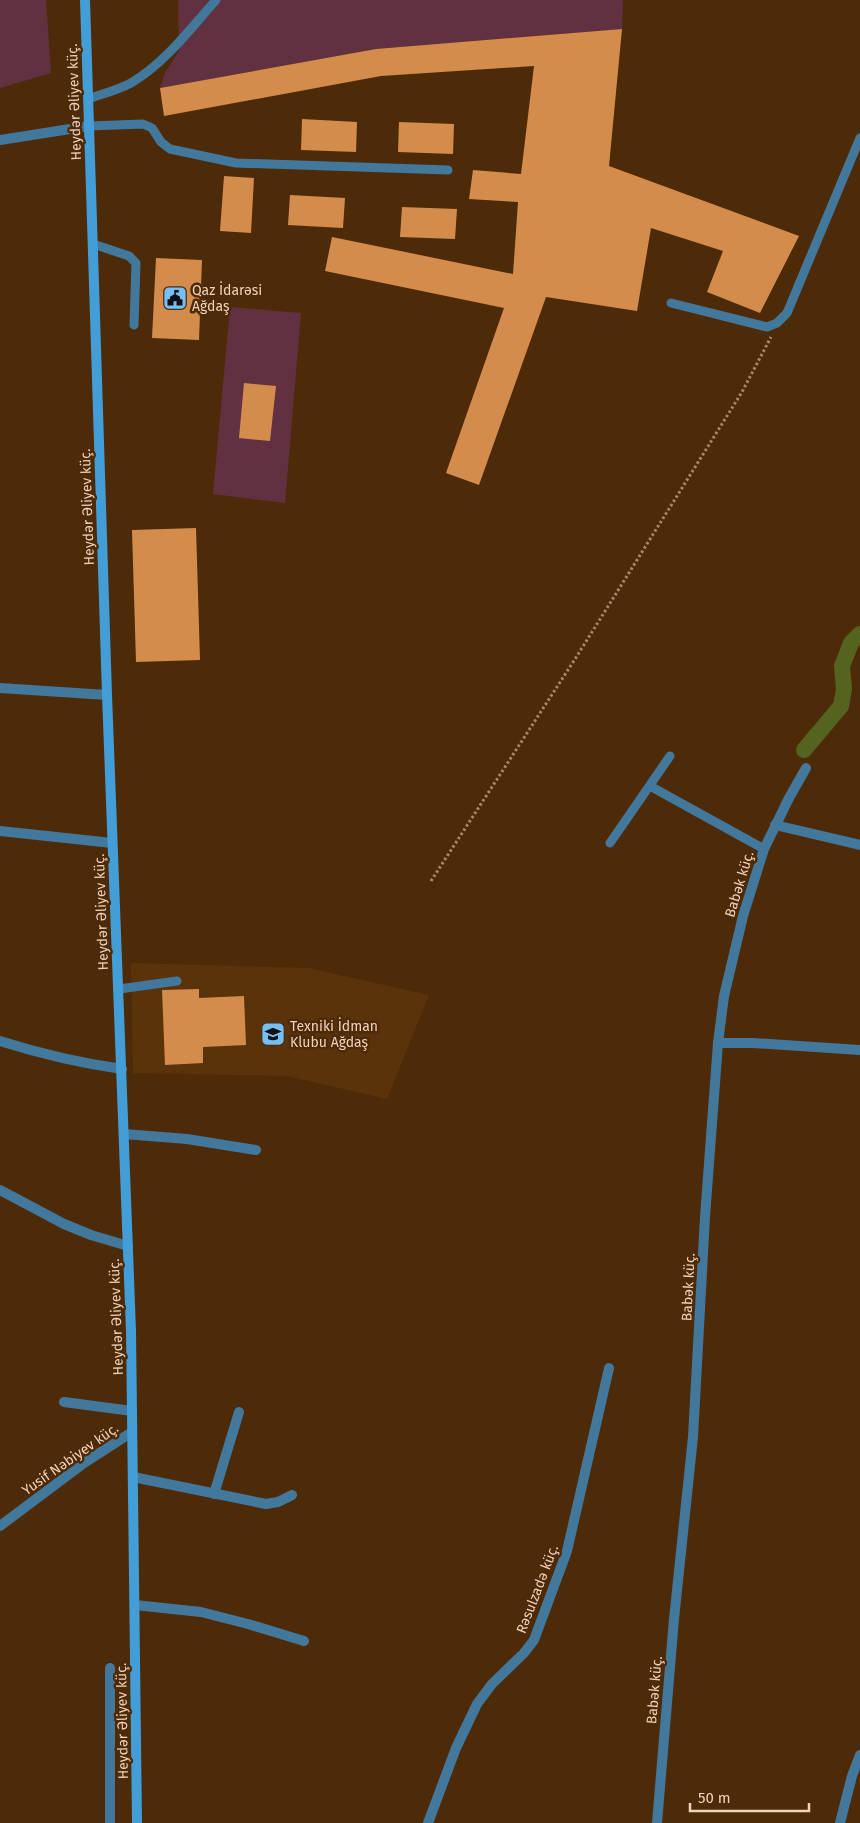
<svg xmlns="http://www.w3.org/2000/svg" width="860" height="1823" font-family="'Fira Sans',sans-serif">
<rect width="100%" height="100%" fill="#4e2b08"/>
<path fill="#5b330a" d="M131 963 308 968 429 995 387 1099 287 1076 133 1073Z"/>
<g fill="#623141">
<path d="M0 0H46L51 73 0 88Z"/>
<path d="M178 0H623L622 29 376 49 160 88 165 73 179 51Z"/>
<path d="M230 307 301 313 285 503 213 494Z"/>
</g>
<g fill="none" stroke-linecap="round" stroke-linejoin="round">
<path stroke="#54631e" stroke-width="16" d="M804 750 841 706 844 689 842 666 851 643 860 634"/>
</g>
<g fill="#d48c4d">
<path d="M622 29 609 166 799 236 760 313 707 292 723 251 651 228 637 311 546 297 479 485 446 473 504 308 325 271 332 237 513 274 518 202 469 199 473 170 521 174 534 66 381 76 164 116 160 88 376 49Z"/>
<path d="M302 119 357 122 356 152 301 150Z"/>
<path d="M399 122 454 124 453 154 398 152Z"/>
<path d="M224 176 254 178 251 233 220 231Z"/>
<path d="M290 195 345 198 343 228 288 225Z"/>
<path d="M402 207 457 209 455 239 400 237Z"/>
<path d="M156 258 202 260 199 340 152 338Z"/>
<path d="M244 383 276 386 270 441 239 438Z"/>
<path d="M196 528 200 660 136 662 132 530Z"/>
<path d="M199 989V998L244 996 246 1045 203 1047V1063L165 1065 162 990Z"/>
</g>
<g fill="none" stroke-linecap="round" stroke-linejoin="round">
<path stroke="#a6876b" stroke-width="3" stroke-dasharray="2.5 2.5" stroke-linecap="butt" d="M431 881 577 656 742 392 771 337"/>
<g stroke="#43789d" stroke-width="9">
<path d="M88 99C102 94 118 90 131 83 165 63 190 29 216 0"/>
<path d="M89 126 143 124 152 128 161 142 170 149 236 163 448 170"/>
<path d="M93 244 129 256 136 263 134 325"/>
<path d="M671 303 767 327 777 323 787 313 860 138"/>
<path d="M650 786 764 849"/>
<path d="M610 843 670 756"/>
<path d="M119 989 177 981"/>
</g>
<g stroke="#43789d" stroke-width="10">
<path d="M0 140 89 126"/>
<path d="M0 688 107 695"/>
<path d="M775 825 860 845"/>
<path d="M0 831 112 843"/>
<path d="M0 1041C41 1054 80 1063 122 1069"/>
<path d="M718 1043H753L860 1050"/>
<path d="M124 1134 187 1139 256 1150"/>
<path d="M0 1190 64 1224 91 1235 128 1246"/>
<path d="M64 1402 132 1411"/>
<path d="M133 1477 266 1504 278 1502 292 1495"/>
<path d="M214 1494 239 1412"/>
<path d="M0 1526 84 1463 132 1432"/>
<path d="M135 1605 201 1612 248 1624 304 1641"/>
<path d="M110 1823V1668"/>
<path d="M428 1823 456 1748 477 1704 492 1684 524 1653 534 1640 567 1551 609 1368"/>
<path d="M657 1823 674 1619 693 1437 705 1217 718 1043 724 996 743 916 764 849 789 798 806 768"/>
<path d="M840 1823 852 1776 860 1755"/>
</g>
<path stroke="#439dd7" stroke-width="10" d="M85 0 107 695 131 1331 137 1823"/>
</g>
<defs>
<g id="civic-square" transform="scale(1.25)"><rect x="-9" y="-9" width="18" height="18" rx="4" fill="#74c0f6" stroke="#4e2b08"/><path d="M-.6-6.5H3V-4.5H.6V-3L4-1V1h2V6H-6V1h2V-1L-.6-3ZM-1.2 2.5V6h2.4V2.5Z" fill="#111"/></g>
<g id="university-square" transform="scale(1.25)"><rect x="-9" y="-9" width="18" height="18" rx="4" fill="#74c0f6" stroke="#4e2b08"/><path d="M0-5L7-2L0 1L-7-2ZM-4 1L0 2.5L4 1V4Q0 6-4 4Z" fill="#111"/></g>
</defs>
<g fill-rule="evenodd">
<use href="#civic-square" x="175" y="298"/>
<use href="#university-square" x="273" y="1034"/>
</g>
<g text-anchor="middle" stroke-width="5" stroke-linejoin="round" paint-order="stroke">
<g font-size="14" fill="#efd3bd" stroke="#4e2b08">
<text transform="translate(74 102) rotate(-92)" y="5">Heydər Əliyev küç.</text>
<text transform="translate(87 507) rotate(-92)" y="5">Heydər Əliyev küç.</text>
<text transform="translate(739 884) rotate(-73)" y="5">Babək küç.</text>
<text transform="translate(101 912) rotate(-92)" y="5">Heydər Əliyev küç.</text>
<text transform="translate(688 1287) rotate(-87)" y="5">Babək küç.</text>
<text transform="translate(116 1317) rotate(-92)" y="5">Heydər Əliyev küç.</text>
<text transform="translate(70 1459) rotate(-35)" y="5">Yusif Nəbiyev küç.</text>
<text transform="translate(537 1589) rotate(-69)" y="5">Rəsulzadə küç.</text>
<text transform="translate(654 1690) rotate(-85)" y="5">Babək küç.</text>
<text transform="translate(122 1721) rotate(-91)" y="5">Heydər Əliyev küç.</text>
</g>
<g font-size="14" fill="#efd3bd" stroke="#4e2b08" text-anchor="start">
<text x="192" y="295">Qaz İdarəsi<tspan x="192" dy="16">Ağdaş</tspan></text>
<text x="290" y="1031">Texniki İdman<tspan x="290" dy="16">Klubu Ağdaş</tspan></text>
</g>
</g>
<path d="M690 1803v8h119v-8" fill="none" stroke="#efd3bd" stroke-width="2.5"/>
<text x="698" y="1803" font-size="15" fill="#efd3bd" stroke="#4e2b08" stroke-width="4" paint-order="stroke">50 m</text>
</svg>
